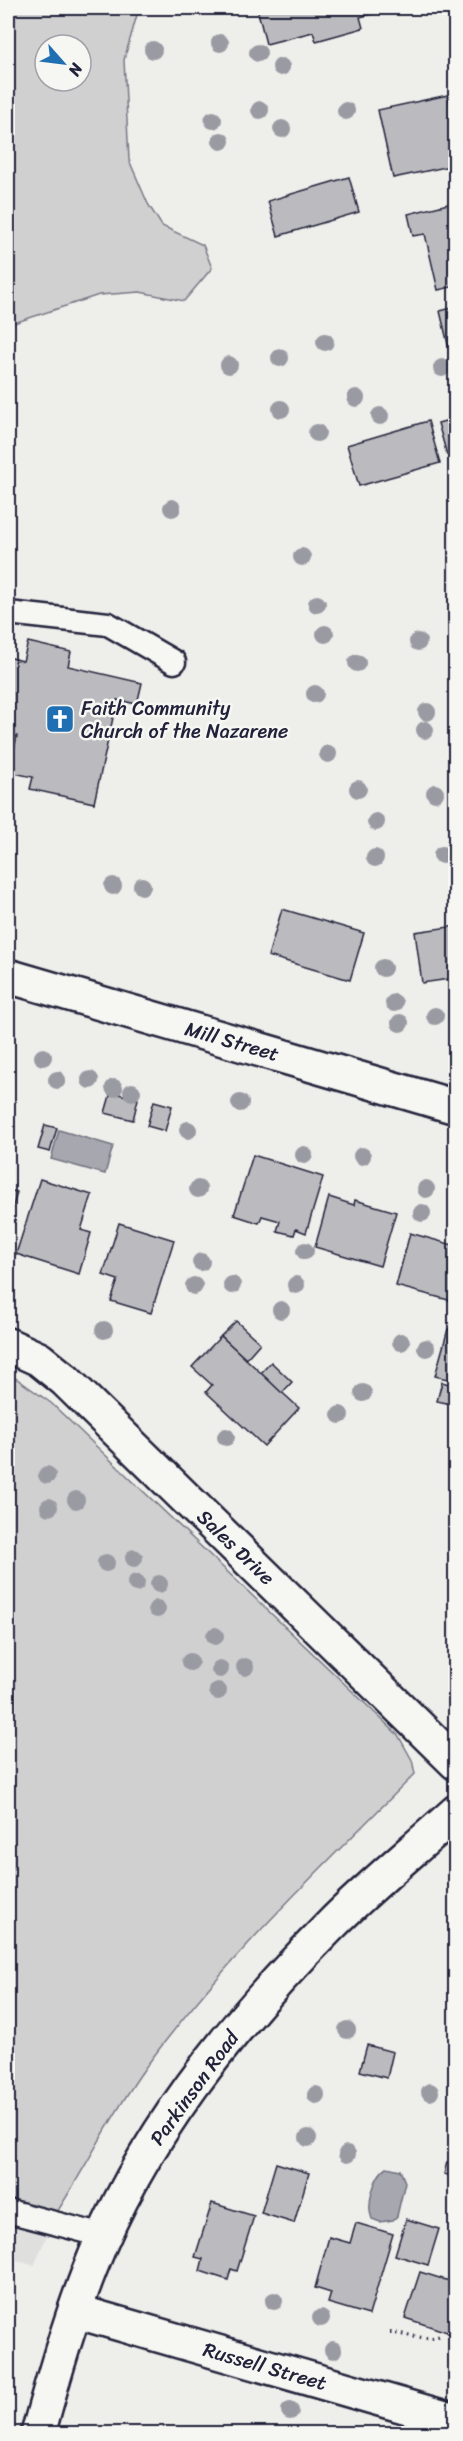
<svg xmlns="http://www.w3.org/2000/svg" width="463" height="2441" font-family="Sriracha,sans-serif">
<rect width="100%" height="100%" fill="#eeeeeb"/>
<filter id="ink" filterUnits="userSpaceOnUse"><feTurbulence type="fractalNoise" baseFrequency=".0167" numOctaves="2"/><feDisplacementMap in="SourceGraphic" scale="12" xChannelSelector="R" yChannelSelector="G"/><feConvolveMatrix kernelMatrix="1 2 1 2 8 2 1 2 1" color-interpolation-filters="sRGB"/></filter>
<g filter="url(#ink)">
<path fill="#dfdfde" d="M8 2198 57 2212 34 2266 8 2257Z"/>
<g fill="#d0d0d1" stroke="#797986" stroke-width="1.5" fill-rule="evenodd">
<path d="M8 8H139L124 60 129 160 148 204 162 226 203 245 212 268 184 301 140 292 99 295 8 325ZM45 45H81V81H45Z"/>
<path d="M8 1376 17 1379 51 1403 398 1735 412 1760 415 1774C321 1868 223 1961 145 2068 112 2114 87 2165 57 2212L8 2198Z"/>
</g>
<g fill="#a7a7af" stroke="#727281" stroke-width="1.5">
<path d="M59 1130 113 1146 105 1174 51 1159Z"/>
<path d="M387 2167 400 2170 405 2182 397 2216 393 2220 380 2222 372 2219C366 2205 374 2175 387 2167Z"/>
</g>
<g fill="#bbbbbf" stroke="#22223b" stroke-width="1.5">
<path d="M257 8H398L360 17 363 28 316 41 313 32 266 44Z"/>
<path d="M448 95 456 128V141L450 142 455 165 393 178 378 110Z"/>
<path d="M349 177 359 212 278 236 268 201Z"/>
<path d="M456 202V286L438 290 425 234 413 236 408 214Z"/>
<path d="M456 307V356L451 357 440 311Z"/>
<path d="M456 418V453L447 455 438 423Z"/>
<path d="M428 421 440 463 359 486 347 445Z"/>
<path d="M28 642 71 652 68 666 142 683 137 704 117 700 94 803 30 789 33 777 9 772 17 736 8 734V657L23 661Z"/>
<path d="M282 909 364 933 350 980 268 956Z"/>
<path d="M456 926V978L422 983 415 932Z"/>
<path d="M111 1092 138 1099 133 1120 105 1113Z"/>
<path d="M154 1101 172 1106 165 1131 147 1126Z"/>
<path d="M45 1125 57 1128 50 1152 38 1149Z"/>
<path d="M253 1155 323 1177 306 1233 296 1229 294 1235 277 1231 280 1221 262 1216 259 1223 234 1215Z"/>
<path d="M40 1179 92 1195 81 1230 91 1233 79 1274 16 1254Z"/>
<path d="M8 1190 17 1192 8 1224Z"/>
<path d="M329 1197 354 1205 355 1200 396 1212 380 1266 315 1247Z"/>
<path d="M119 1223 174 1240 151 1313 111 1301 118 1280 103 1275Z"/>
<path d="M410 1233 453 1245 451 1254 456 1255V1302L396 1286Z"/>
<path d="M236 1321 260 1343 246 1359 221 1336Z"/>
<path d="M448 1329 456 1331V1381L435 1376Z"/>
<path d="M221 1336 299 1408 264 1446 206 1392 212 1385 192 1367Z"/>
<path d="M271 1362 292 1382 282 1393 261 1373Z"/>
<path d="M442 1382 456 1386V1405L437 1401Z"/>
<path d="M367 2045 393 2052 387 2078 360 2071Z"/>
<path d="M447 2162 456 2164V2177L444 2174Z"/>
<path d="M276 2163 309 2173 294 2223 261 2213Z"/>
<path d="M212 2203 254 2216 237 2271 231 2269 228 2280 200 2271 203 2259 195 2257Z"/>
<path d="M406 2219 439 2229 428 2265 395 2255Z"/>
<path d="M356 2223 393 2234 369 2315 328 2303 331 2293 315 2288 329 2237 350 2243Z"/>
<path d="M420 2272 456 2283V2335L405 2318Z"/>
</g>
<g fill="none" stroke-linecap="round" stroke-linejoin="round">
<g stroke="#22223b" stroke-width="27">
<g id="lane">
<path d="M8 613 108 624 174 662"/>
<path d="M8 2211 104 2236"/>
</g>
</g>
<g stroke="#22223b" stroke-width="38">
<g id="street">
<path d="M8 1345 39 1359 65 1380 456 1763"/>
<path d="M75 2311 456 2421"/>
</g>
</g>
<g stroke="#22223b" stroke-width="38">
<g id="secondary">
<path d="M8 976 456 1107"/>
<path d="M38 2434C53 2378 69 2322 90 2269 140 2139 230 2027 328 1928 368 1887 413 1851 456 1812"/>
</g>
</g>
<path stroke="#22223b" stroke-width="4" stroke-dasharray="1.5 4.5" stroke-linecap="butt" d="M390 2333C407 2333 424 2342 440 2336"/>
<use href="#lane" stroke="#f6f6f2" stroke-width="22"/>
<use href="#street" stroke="#f6f6f2" stroke-width="33"/>
<use href="#secondary" stroke="#f6f6f2" stroke-width="33"/>
</g>
<g fill="#9a9aa3">
<circle cx="220" cy="43" r="9"/>
<circle cx="153" cy="50" r="9"/>
<circle cx="258" cy="53" r="9"/>
<circle cx="281" cy="67" r="9"/>
<circle cx="260" cy="110" r="9"/>
<circle cx="346" cy="111" r="9"/>
<circle cx="213" cy="120" r="9"/>
<circle cx="282" cy="129" r="9"/>
<circle cx="221" cy="141" r="9"/>
<circle cx="325" cy="342" r="9"/>
<circle cx="280" cy="358" r="9"/>
<circle cx="229" cy="365" r="9"/>
<circle cx="442" cy="368" r="9"/>
<circle cx="356" cy="398" r="9"/>
<circle cx="281" cy="409" r="9"/>
<circle cx="380" cy="416" r="9"/>
<circle cx="317" cy="433" r="9"/>
<circle cx="172" cy="508" r="9"/>
<circle cx="302" cy="557" r="9"/>
<circle cx="317" cy="604" r="9"/>
<circle cx="325" cy="634" r="9"/>
<circle cx="418" cy="642" r="9"/>
<circle cx="357" cy="663" r="9"/>
<circle cx="315" cy="694" r="9"/>
<circle cx="427" cy="712" r="9"/>
<circle cx="425" cy="730" r="9"/>
<circle cx="328" cy="754" r="9"/>
<circle cx="358" cy="789" r="9"/>
<circle cx="435" cy="793" r="9"/>
<circle cx="376" cy="822" r="9"/>
<circle cx="442" cy="855" r="9"/>
<circle cx="375" cy="858" r="9"/>
<circle cx="113" cy="886" r="9"/>
<circle cx="142" cy="886" r="9"/>
<circle cx="383" cy="968" r="9"/>
<circle cx="394" cy="1003" r="9"/>
<circle cx="435" cy="1016" r="9"/>
<circle cx="400" cy="1023" r="9"/>
<circle cx="43" cy="1057" r="9"/>
<circle cx="57" cy="1080" r="9"/>
<circle cx="90" cy="1080" r="9"/>
<circle cx="114" cy="1088" r="9"/>
<circle cx="132" cy="1092" r="9"/>
<circle cx="240" cy="1103" r="9"/>
<circle cx="188" cy="1130" r="9"/>
<circle cx="304" cy="1155" r="9"/>
<circle cx="362" cy="1156" r="9"/>
<circle cx="198" cy="1189" r="9"/>
<circle cx="426" cy="1189" r="9"/>
<circle cx="422" cy="1213" r="9"/>
<circle cx="305" cy="1251" r="9"/>
<circle cx="201" cy="1262" r="9"/>
<circle cx="232" cy="1285" r="9"/>
<circle cx="296" cy="1285" r="9"/>
<circle cx="194" cy="1286" r="9"/>
<circle cx="281" cy="1310" r="9"/>
<circle cx="104" cy="1330" r="9"/>
<circle cx="401" cy="1342" r="9"/>
<circle cx="426" cy="1348" r="9"/>
<circle cx="363" cy="1393" r="9"/>
<circle cx="340" cy="1415" r="9"/>
<circle cx="226" cy="1437" r="9"/>
<circle cx="47" cy="1475" r="9"/>
<circle cx="76" cy="1500" r="9"/>
<circle cx="49" cy="1507" r="9"/>
<circle cx="134" cy="1558" r="9"/>
<circle cx="106" cy="1563" r="9"/>
<circle cx="136" cy="1583" r="9"/>
<circle cx="159" cy="1584" r="9"/>
<circle cx="157" cy="1609" r="9"/>
<circle cx="215" cy="1636" r="9"/>
<circle cx="190" cy="1662" r="9"/>
<circle cx="245" cy="1667" r="9"/>
<circle cx="220" cy="1669" r="9"/>
<circle cx="218" cy="1691" r="9"/>
<circle cx="347" cy="2030" r="9"/>
<circle cx="430" cy="2092" r="9"/>
<circle cx="316" cy="2095" r="9"/>
<circle cx="308" cy="2138" r="9"/>
<circle cx="347" cy="2154" r="9"/>
<circle cx="274" cy="2301" r="9"/>
<circle cx="321" cy="2318" r="9"/>
<circle cx="333" cy="2350" r="9"/>
<circle cx="290" cy="2411" r="9"/>
</g>
</g>
<defs>
<g id="church-square" transform="scale(1.5)"><rect x="-9" y="-9" width="18" height="18" rx="4" fill="#1f6fb2" stroke="#f6f6f2"/><path d="M-1.2-6h2.4v3.5h3.3v2.4h-3.3V6h-2.4V-.1h-3.3v-2.4h3.3Z" fill="#fff"/></g>
</defs>
<g fill-rule="evenodd">
<use href="#church-square" x="60" y="719"/>
</g>
<g text-anchor="middle" stroke-width="5" stroke-linejoin="round" paint-order="stroke">
<g font-size="20" fill="#22223b" stroke="#f6f6f2" text-anchor="start">
<text x="81" y="715">Faith Community<tspan x="81" dy="23">Church of the Nazarene</tspan></text>
</g>
<g font-size="20" fill="#22223b" stroke="#f6f6f2">
<text transform="translate(232 1041) rotate(16)" y="7">Mill Street</text>
<text transform="translate(236 1547) rotate(44)" y="7">Sales Drive</text>
<text transform="translate(194 2088) rotate(-54)" y="7">Parkinson Road</text>
<text transform="translate(265 2366) rotate(16)" y="7">Russell Street</text>
</g>
</g>
<rect width="463" height="2441" fill="none" stroke="#f6f6f2" stroke-width="30"/>
<rect x="15" y="15" width="433" height="2411" fill="none" stroke="#22223b" stroke-width="2" filter="url(#ink)"/>
<g transform="translate(63 63) rotate(118)"><circle r="28" fill="#f6f6f2" stroke="#a1a1a9" stroke-width="1.5"/>
<path d="M0-4.5L10 22L0 15L-10 22Z" fill="#1f6fb2"/>
<text y="-9" font-size="16" font-weight="bold" text-anchor="middle" fill="#22223b">N</text>
</g>
</svg>
